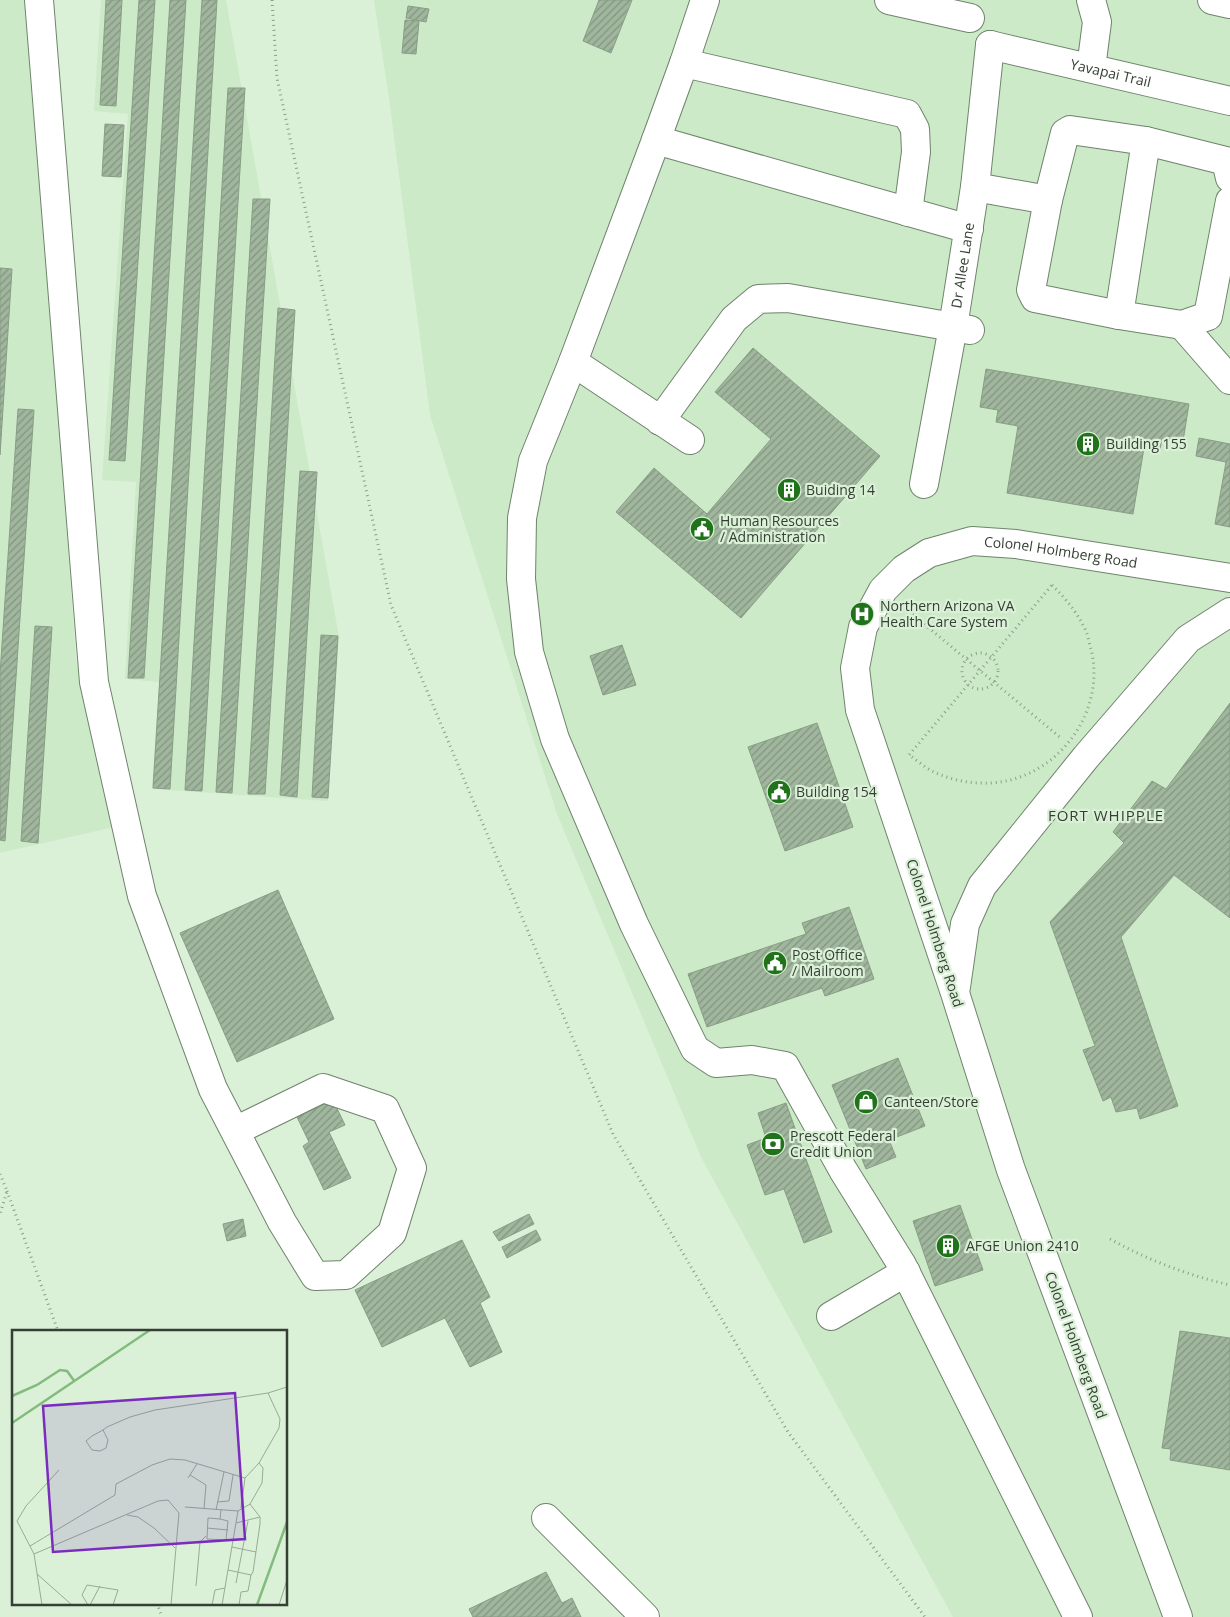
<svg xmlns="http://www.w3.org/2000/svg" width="1230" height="1617" font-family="'Open Sans',sans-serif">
<defs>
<pattern id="building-hatch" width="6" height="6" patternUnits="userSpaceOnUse" patternTransform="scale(1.25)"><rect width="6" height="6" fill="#a0b69d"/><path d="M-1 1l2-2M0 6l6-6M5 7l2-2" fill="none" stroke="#839581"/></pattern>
</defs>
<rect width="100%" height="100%" fill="#daf1d7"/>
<g fill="#cce9c8">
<path d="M0 0H25L32 45 76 660 114 827 0 853Z"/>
<path d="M101 0H226L339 637 328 801 152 789 159 682 125 679 136 482 102 480 128 114 94 111Z"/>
<path d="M374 0H1230V1617H953L701 1157 557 814 430 415 389 98Z"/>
</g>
<g fill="url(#building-hatch)" stroke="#889d85">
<path d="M106 0H122L116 106 100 105Z"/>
<path d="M139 0H155L125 461 109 460Z"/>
<path d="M170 0H186L144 678H128Z"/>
<path d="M202 0H217L170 789 153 788Z"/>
<path d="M599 0H632L611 53 583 41Z"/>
<path d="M408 6 429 9 426 22 406 18Z"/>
<path d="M405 20 419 21 416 54 402 53Z"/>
<path d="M228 88H245L202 791 185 790Z"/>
<path d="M105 124 124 125 121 177 102 176Z"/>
<path d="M253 199H270L232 793 216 792Z"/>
<path d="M0 268 12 269 0 455Z"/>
<path d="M278 308 295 310 265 794H248Z"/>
<path d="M753 348 880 456 741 618 616 512 654 468 707 514 771 439 715 392Z"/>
<path d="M986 369 1189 404 1183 441 1162 438 1160 450 1144 448 1133 514 1007 493 1018 426 996 422 998 410 980 407Z"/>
<path d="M18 409 34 410 5 841 0 840V674Z"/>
<path d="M1199 438 1230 444V527L1215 524 1226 462 1196 456Z"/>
<path d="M300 471 317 472 297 797 280 795Z"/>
<path d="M35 626 52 627 38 843 21 841Z"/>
<path d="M321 635 338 636 328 798 312 797Z"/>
<path d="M622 645 636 685 603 695 590 656Z"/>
<path d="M1230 703V918L1174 875 1121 937 1178 1106 1140 1119 1137 1108 1116 1112 1111 1097 1103 1101 1083 1050 1095 1046 1050 922 1124 843 1113 832 1152 781 1166 789Z"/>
<path d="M817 723 853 827 785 851 748 747Z"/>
<path d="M278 890 334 1019 237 1062 180 933Z"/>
<path d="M849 907 874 979 825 996 822 988 707 1027 688 974 806 934 802 923Z"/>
<path d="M898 1058 925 1126 889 1140 896 1157 866 1169 832 1085Z"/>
<path d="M333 1100 345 1125 329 1132 351 1178 324 1190 303 1146 309 1142 297 1117Z"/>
<path d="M786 1103 832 1232 804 1243 784 1189 765 1195 747 1145 766 1138 758 1113Z"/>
<path d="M960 1205 983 1270 935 1286 913 1221Z"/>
<path d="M529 1214 534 1224 499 1241 493 1232Z"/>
<path d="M243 1219 246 1236 227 1241 223 1224Z"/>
<path d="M536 1230 541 1240 507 1258 502 1247Z"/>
<path d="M462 1240 490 1297 480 1303 502 1352 470 1367 445 1318 382 1347 355 1290Z"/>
<path d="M1180 1331 1230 1338V1470L1170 1460 1171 1449 1162 1448Z"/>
<path d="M546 1572 562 1603 572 1598 581 1617H473L469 1609Z"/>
</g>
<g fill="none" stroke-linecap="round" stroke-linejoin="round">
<g stroke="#6f846c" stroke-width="30">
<g id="minor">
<path d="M39 0 94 682 142 896 213 1089 282 1222 315 1276 346 1275 392 1233 412 1168 385 1109 323 1088 235 1131"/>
<path d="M705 0 684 63 656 140 573 362 533 461 522 518 521 579 529 652 555 739 634 924 695 1049 716 1063 752 1060 785 1066 843 1170 902 1265 1078 1617"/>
<path d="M889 0 970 18"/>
<path d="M1091 0 1097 22 1091 68"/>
<path d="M1212 0 1230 4"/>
<path id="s1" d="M990 45 1230 101"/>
<path d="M684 63 907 114 915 129 916 152 908 212"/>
<path d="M656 140 969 229"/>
<path d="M1230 178 1226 161 1146 141 1070 130 1065 133 1048 200 1031 290 1035 298 1119 315 1182 325 1208 316 1230 201"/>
<path d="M975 187 1048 200"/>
<path d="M1119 315 1146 141"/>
<path d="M1182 325 1230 380"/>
<path d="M573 362 690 440"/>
<path d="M660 421 734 319 758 299 788 298 970 330"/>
<path id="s2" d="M924 484 953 327 975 187 990 45"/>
<path d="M956 987 965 924 982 886 1086 757 1188 639 1230 612"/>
<path d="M831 1316 906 1272"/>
<path d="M546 1518 645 1617"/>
<path id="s3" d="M1178 1617 1011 1170 955 993 860 710 855 668 863 627 883 590 904 569 929 553 972 541 1016 544 1230 578"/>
</g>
</g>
<g stroke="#8d9e8b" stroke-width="3" stroke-dasharray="1 4" stroke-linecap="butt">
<path d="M272 0 277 78 391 605 613 1134 788 1432 925 1617"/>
<path d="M1052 585C1066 599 1077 612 1086 631 1088 636 1089 643 1091 649 1107 713 1056 780 990 783 971 784 951 780 934 772 925 768 917 760 909 755Z"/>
<path d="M905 608 1062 739"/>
<circle cx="980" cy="671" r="18"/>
<path d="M0 1174 7 1191 0 1214"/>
<path d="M7 1191 58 1331"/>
<path d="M1110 1239C1148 1260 1187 1275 1230 1285"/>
<path d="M157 1603 162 1617"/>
</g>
<use href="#minor" stroke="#fff" stroke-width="28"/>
</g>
<defs>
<g id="building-disc" transform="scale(1.25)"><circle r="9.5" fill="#20721b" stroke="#daf1d7"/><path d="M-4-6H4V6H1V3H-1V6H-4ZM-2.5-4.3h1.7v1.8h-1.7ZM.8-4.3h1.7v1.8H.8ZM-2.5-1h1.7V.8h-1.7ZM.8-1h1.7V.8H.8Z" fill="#fff"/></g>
<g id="civic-disc" transform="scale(1.25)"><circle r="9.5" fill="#20721b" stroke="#daf1d7"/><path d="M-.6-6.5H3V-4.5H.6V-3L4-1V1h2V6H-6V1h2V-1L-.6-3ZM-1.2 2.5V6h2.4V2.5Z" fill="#fff"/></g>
<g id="hospital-disc" transform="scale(1.25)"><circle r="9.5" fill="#20721b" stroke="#daf1d7"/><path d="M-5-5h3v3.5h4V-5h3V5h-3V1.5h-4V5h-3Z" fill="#fff"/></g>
<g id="shop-disc" transform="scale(1.25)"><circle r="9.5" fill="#20721b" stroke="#daf1d7"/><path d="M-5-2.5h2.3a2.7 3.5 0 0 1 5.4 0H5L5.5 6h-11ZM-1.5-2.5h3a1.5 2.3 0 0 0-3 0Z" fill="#fff"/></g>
<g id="bank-disc" transform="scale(1.25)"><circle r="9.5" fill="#20721b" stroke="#daf1d7"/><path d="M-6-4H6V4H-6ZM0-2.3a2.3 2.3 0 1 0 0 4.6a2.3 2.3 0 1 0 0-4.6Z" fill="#fff"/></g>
</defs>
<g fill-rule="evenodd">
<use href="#building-disc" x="1088" y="444"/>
<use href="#building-disc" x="789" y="490"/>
<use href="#civic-disc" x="702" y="529"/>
<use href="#hospital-disc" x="862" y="614"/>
<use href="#civic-disc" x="779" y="792"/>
<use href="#civic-disc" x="775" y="963"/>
<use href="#shop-disc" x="866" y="1102"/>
<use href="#bank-disc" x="773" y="1144"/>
<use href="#building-disc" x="948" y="1246"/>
</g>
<g text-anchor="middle" stroke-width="4.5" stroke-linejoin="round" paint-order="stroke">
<g font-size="14" fill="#353f34" stroke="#daf1d7">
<text dy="5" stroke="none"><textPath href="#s1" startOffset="124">Yavapai Trail</textPath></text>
<text dy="5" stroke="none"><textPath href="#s2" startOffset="222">Dr Allee Lane</textPath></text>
<text dy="5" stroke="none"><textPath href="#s3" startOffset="1281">Colonel Holmberg Road</textPath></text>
<text transform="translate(935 933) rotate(72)" y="5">Colonel Holmberg Road</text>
<text transform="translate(1076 1345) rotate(70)" y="5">Colonel Holmberg Road</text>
</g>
<g font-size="14" fill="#353f34" stroke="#daf1d7" text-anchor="start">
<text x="1106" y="449">Building 155</text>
<text x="806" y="495">Buiding 14</text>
<text x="720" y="526">Human Resources<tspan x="720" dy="16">/ Administration</tspan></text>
<text x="880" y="611">Northern Arizona VA<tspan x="880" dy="16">Health Care System</tspan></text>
<text x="796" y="797">Building 154</text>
<text x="792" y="960">Post Office<tspan x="792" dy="16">/ Mailroom</tspan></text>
<text x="884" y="1107">Canteen/Store</text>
<text x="790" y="1141">Prescott Federal<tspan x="790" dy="16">Credit Union</tspan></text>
<text x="966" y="1251">AFGE Union 2410</text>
</g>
<g font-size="15" letter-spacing="1" fill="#353f34" stroke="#daf1d7">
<text x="1106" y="821">FORT WHIPPLE</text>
</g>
</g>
<g transform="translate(12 1330)">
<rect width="275" height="275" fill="#daf1d7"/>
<path fill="none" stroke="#83bb7e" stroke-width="2.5" d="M0 66 25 55 48 40 55 41 63 52M0 93 138 0M245 275 275 192"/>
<path fill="none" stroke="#98aa96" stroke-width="1" d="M91 100 96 110 94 118 88 121 80 120 74 111 80 106 91 100 95 97 118 87 143 80 256 63M247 133 267 98 268 89 256 63 275 57M178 145 194 155 192 179M176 148 185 134M205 172 217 171 221 145M173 177 226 181M229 178 233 148M204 180 212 142M115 185 126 187 142 198 163 218M208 189 216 191 214 210 195 209 196 188 208 189 209 180M224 193 248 187M195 198 216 200M18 216 103 165 104 154 140 135 158 129 173 130 233 148 247 133 251 138 250 153 238 174 226 181M220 217 244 222M22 224 146 171 156 170 167 183 159 275M216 240 239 245 241 242 248 194V187L238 174M25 244 60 275M224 253 236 191M184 256 188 212 194 206M30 275 22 224 5 191 14 176 47 140M76 275 70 265 75 255 106 260 101 275M78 275 88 256M200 275 203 260 213 258M210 275 226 181M227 275 229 262 236 261 239 245M267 275 275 250"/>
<path fill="#7b2cbf" fill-opacity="0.15" stroke="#7b2cbf" stroke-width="2.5" d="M223 63 233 209 41 222 31 76Z"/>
<rect width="275" height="275" fill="none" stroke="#353f34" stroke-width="2.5"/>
</g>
</svg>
